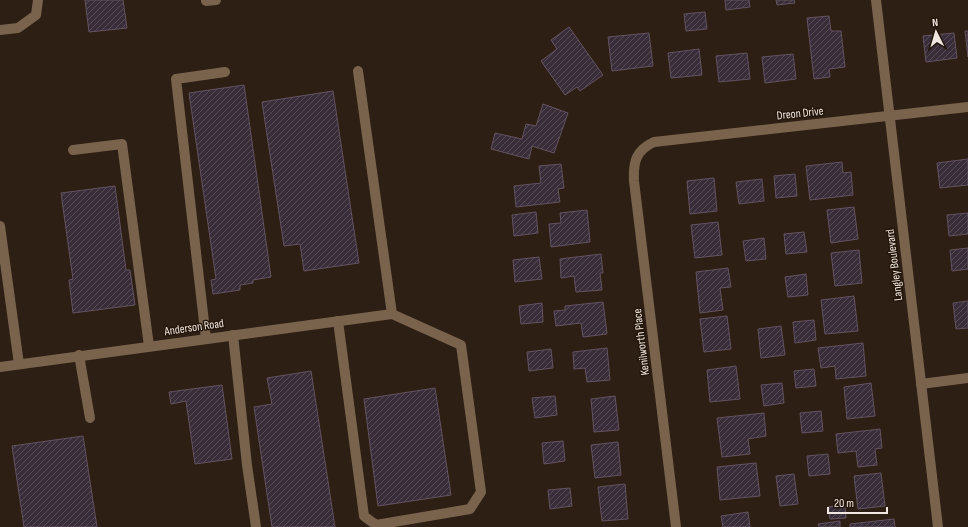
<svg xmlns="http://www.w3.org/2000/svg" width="968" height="527" font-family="'Sofia Sans Condensed',sans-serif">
<defs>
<pattern id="building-hatch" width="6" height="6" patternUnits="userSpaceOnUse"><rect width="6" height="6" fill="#3a2d3a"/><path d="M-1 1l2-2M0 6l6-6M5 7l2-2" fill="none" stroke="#574b56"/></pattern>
</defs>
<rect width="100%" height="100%" fill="#2d1f14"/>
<g fill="url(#building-hatch)" stroke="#625361">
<path d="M85 0H123L127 28 89 32Z"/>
<path d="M725 0H749L750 7 726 10Z"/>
<path d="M776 0H794L795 3 777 5Z"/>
<path d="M705 12 707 29 686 31 684 14Z"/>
<path d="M829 16 831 31H841L845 67 829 69 830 77 814 79 807 18Z"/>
<path d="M569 27 603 75 580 91 577 87 565 95 541 61 557 49 551 40Z"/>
<path d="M965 31H968V57Z"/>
<path d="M649 33 653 66 612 71 608 37Z"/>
<path d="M954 33 957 58 926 62 923 36Z"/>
<path d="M699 49 702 75 671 78 668 53Z"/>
<path d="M747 53 750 79 719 82 716 56Z"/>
<path d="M793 54 796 79 765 83 762 57Z"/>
<path d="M244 85 271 277 253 280V283L240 285V290L213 294 211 280 216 279 189 93Z"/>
<path d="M333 91 359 263 304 271 300 244 284 246 262 102Z"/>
<path d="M543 104 568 113 554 153 532 146 529 159 491 149 495 133 522 139 526 124 536 126Z"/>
<path d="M968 159V185L940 188 937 163Z"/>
<path d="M842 162 843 173 851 172 853 195 810 200 806 166Z"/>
<path d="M561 164 564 188 558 189 560 202 516 207 514 186 541 183 539 166Z"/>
<path d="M795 174 797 196 776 198 774 176Z"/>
<path d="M714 178 717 211 690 214 687 181Z"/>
<path d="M762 179 764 201 739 204 736 182Z"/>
<path d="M115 186 126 270H130L135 305 73 313 69 280 73 279 61 193Z"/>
<path d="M854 207 858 239 831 243 827 210Z"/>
<path d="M587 210 590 242 551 247 549 224 561 223 560 213Z"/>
<path d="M536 212 538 233 514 236 512 215Z"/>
<path d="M968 213V234L949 236 947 215Z"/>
<path d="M718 222 722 255 695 258 691 225Z"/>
<path d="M804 232 807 252 786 254 784 234Z"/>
<path d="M764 238 766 259 746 261 743 241Z"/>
<path d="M968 248V269L952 271 950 250Z"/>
<path d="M859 250 862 283 835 286 831 253Z"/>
<path d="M601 254 603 273H600L602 290 576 292 574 276 561 278 560 259Z"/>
<path d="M539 257 542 279 515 282 513 260Z"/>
<path d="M728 268 731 287 720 288 723 310 700 313 696 272Z"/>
<path d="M806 274 808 295 788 297 785 277Z"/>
<path d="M854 296 858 331 825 334 821 300Z"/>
<path d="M968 301V328L956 329 953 303Z"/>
<path d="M603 302 607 334 583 337 581 323 556 326 554 311 565 310V306Z"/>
<path d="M542 303 543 322 521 324 519 306Z"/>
<path d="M727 316 731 349 704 352 700 319Z"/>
<path d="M814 320 816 340 795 343 793 322Z"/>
<path d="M781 326 785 355 761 358 758 329Z"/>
<path d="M863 343 866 376 836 379 835 366 821 368 818 348Z"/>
<path d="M607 348 610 380 587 382 585 368 574 369 573 352Z"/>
<path d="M551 349 553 368 529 371 527 352Z"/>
<path d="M736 366 740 399 710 402 707 370Z"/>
<path d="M814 369 816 386 796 388 794 371Z"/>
<path d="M311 371 335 527H272L254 407 272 404 267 378Z"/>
<path d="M782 383 784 403 764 406 761 385Z"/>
<path d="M871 383 875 416 847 419 844 387Z"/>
<path d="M222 385 232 459 195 464 186 401 171 404 169 392Z"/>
<path d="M435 388 451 495 378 506 364 399Z"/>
<path d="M555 396 557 415 535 418 532 398Z"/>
<path d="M615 396 619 430 594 432 591 399Z"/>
<path d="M821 411 823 431 802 433 800 413Z"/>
<path d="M764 413 766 436 748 439 750 454 722 457 717 418Z"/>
<path d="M880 429 882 448 875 449 877 465 858 467 856 451 838 453 836 434Z"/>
<path d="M83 436 97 527H24L12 446Z"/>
<path d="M563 441 565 461 544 464 542 443Z"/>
<path d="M618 442 621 475 595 478 591 445Z"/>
<path d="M828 454 830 474 809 476 807 456Z"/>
<path d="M756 463 760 496 720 500 717 467Z"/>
<path d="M881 473 885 506 858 509 854 476Z"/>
<path d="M794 474 798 504 780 506 776 476Z"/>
<path d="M625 484 628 519 602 521 598 487Z"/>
<path d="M570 488 572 506 550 509 548 490Z"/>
<path d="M845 505 846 518 830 519 828 507Z"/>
<path d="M748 512 750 527H723L721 516Z"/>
<path d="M894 519 895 527H850V524Z"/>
<path d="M840 521V527H819L818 524Z"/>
</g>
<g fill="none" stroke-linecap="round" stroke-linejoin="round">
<g stroke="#79634d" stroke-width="10">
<path d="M206 1 216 0"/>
<path d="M0 30 18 28 36 15 38 0"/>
<path d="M73 150 122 144 149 346"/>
<path d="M0 226 19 364"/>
<path d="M338 321 364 516 376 525 470 509 481 492 461 345 392 314 358 71"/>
<path d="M233 335 247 465 256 527"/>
<path d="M206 339 176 79 225 72"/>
<path d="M79 355 90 418"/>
</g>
<g stroke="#79634d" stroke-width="10">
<path d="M876 0 938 527"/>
<path d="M0 367 392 314"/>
<path d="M921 384 968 378"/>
<path d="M676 527 634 181C633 162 636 150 654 142L968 107"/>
</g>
</g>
<g text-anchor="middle" stroke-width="3" stroke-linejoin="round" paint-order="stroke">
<g font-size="12" fill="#f1e7e0" stroke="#23160b">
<text transform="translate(800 113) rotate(-6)" y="4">Dreon Drive</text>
<text transform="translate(894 265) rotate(-97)" y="4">Langley Boulevard</text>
<text transform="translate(194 327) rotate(-8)" y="4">Anderson Road</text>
<text transform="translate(641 342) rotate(-97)" y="4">Kenilworth Place</text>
</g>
</g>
<g transform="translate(936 32) rotate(355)" stroke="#23160b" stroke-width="3" paint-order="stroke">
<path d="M0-3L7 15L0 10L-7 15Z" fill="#f1e7e0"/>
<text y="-6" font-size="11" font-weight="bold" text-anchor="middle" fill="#f1e7e0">N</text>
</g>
<path d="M828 507v6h59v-6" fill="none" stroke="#f1e7e0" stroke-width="2"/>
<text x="834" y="507" font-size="12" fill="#f1e7e0" stroke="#23160b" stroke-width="3" paint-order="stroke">20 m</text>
</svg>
